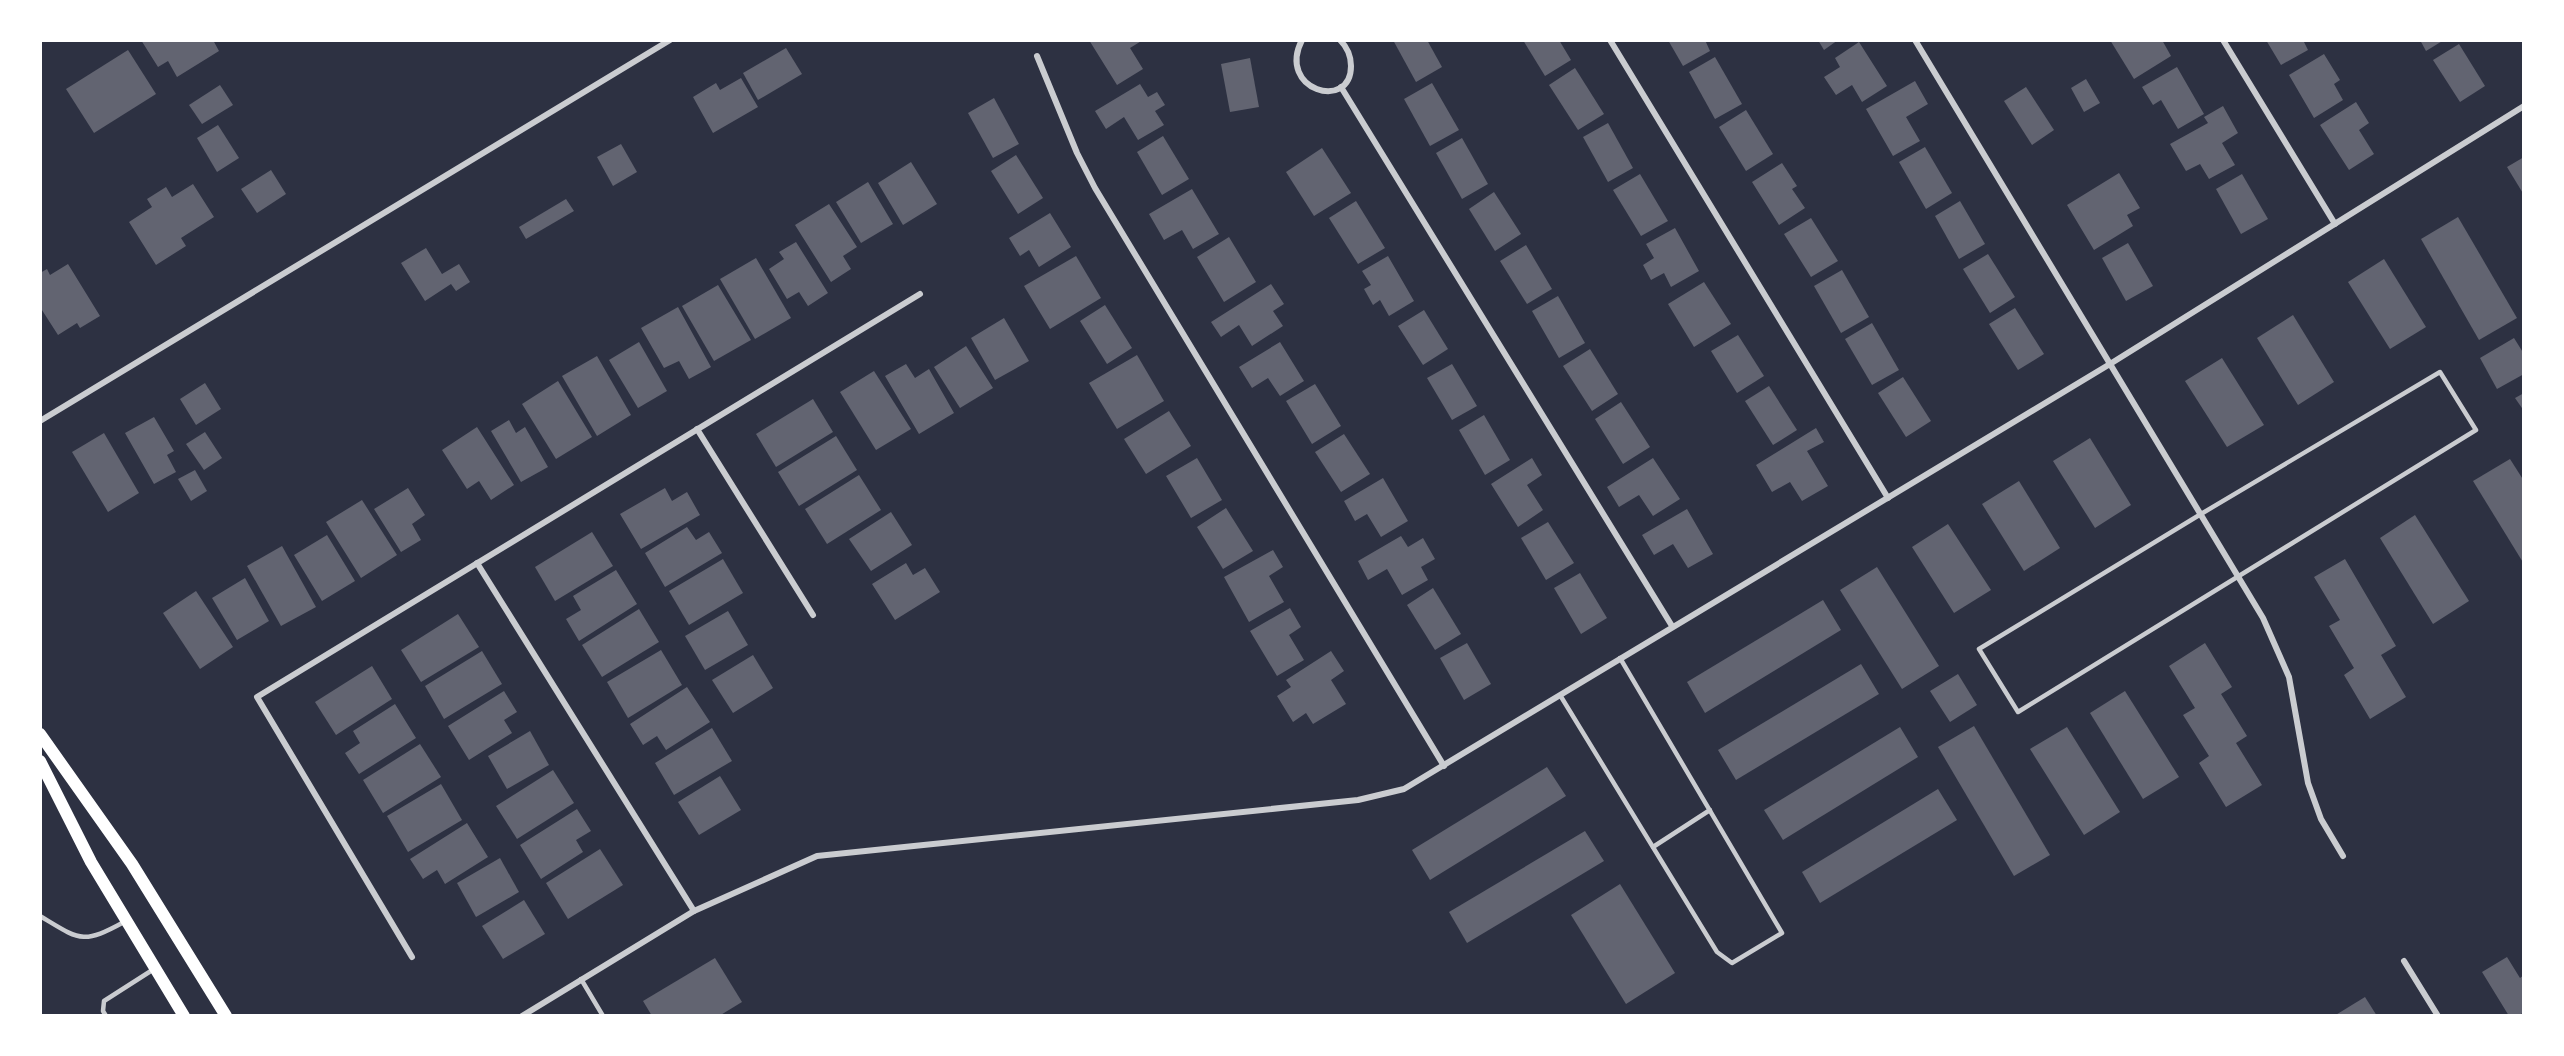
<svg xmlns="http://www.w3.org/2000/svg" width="2564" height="1056" font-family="Figtree,sans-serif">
<rect width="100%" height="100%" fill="#2d3142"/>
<g fill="#626471">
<path d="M141 40H213L219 51 177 77 168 61 158 67Z"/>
<path d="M1089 40H1143L1130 48 1143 69 1117 85Z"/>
<path d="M1393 40H1427L1442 67 1416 82Z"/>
<path d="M1523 40H1559L1571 60 1545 76Z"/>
<path d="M1668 40H1705L1710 51 1683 66Z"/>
<path d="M1818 40H1838L1824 50Z"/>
<path d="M2110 40H2162L2171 56 2134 79Z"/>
<path d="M2266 40H2303L2308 50 2281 65Z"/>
<path d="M2420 40H2444L2426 51Z"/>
<path d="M1859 42 1887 86 1862 102 1852 85 1836 95 1824 77 1840 67 1835 58Z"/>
<path d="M2459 44 2485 86 2460 102 2433 60Z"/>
<path d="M786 48 802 74 758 100 743 73Z"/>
<path d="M128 50 156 94 94 133 66 89Z"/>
<path d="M2324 54 2340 80 2334 84 2343 100 2314 118 2289 75Z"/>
<path d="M1715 57 1742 104 1715 119 1689 72Z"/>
<path d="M1250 58 1259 107 1230 112 1221 64Z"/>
<path d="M2177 67 2204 114 2178 129 2161 100 2153 105 2142 87Z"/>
<path d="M1575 68 1604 114 1578 130 1549 85Z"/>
<path d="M741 78 758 107 713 133 693 97 716 83 720 90Z"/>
<path d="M2086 79 2100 103 2084 112 2071 88Z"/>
<path d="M1915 81 1928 104 1906 117 1920 141 1893 156 1866 109Z"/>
<path d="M1432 83 1459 130 1430 146 1404 99Z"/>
<path d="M1140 84 1148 97 1157 92 1165 105 1155 111 1164 125 1138 140 1124 117 1106 129 1095 111Z"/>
<path d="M220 85 233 105 202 124 189 105Z"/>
<path d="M2026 87 2054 130 2032 145 2004 101Z"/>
<path d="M994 98 1019 144 993 158 968 113Z"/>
<path d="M2356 102 2369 123 2359 130 2374 154 2349 170 2320 125Z"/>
<path d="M2223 106 2238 133 2222 143 2235 165 2209 179 2200 164 2186 171 2170 144 2208 123 2204 117Z"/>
<path d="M1746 110 1773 154 1746 171 1719 127Z"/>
<path d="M1608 123 1633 168 1608 182 1583 137Z"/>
<path d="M218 125 239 158 217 172 197 138Z"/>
<path d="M1163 136 1189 179 1162 195 1137 152Z"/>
<path d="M1462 138 1488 184 1462 199 1436 153Z"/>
<path d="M621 144 637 172 613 186 597 157Z"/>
<path d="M1925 147 1952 193 1926 209 1899 162Z"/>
<path d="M1322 148 1351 193 1314 216 1286 172Z"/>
<path d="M1016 155 1043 198 1018 214 991 171Z"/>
<path d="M2524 157V195L2507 167Z"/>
<path d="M911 162 937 204 903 225 878 183Z"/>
<path d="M1782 163 1797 186 1792 189 1805 208 1779 225 1752 182Z"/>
<path d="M271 170 286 194 257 213 241 189Z"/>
<path d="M2119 173 2140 208 2127 215 2133 226 2094 250 2067 205Z"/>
<path d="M1640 174 1668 221 1641 236 1613 190Z"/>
<path d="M2242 174 2268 219 2241 234 2216 189Z"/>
<path d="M868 182 893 224 861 243 836 202Z"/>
<path d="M193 184 214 217 181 238 186 246 156 265 129 222 152 207 147 199 166 187 172 197Z"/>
<path d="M1192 189 1219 234 1193 249 1182 230 1164 240 1149 214Z"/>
<path d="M1494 192 1521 234 1495 251 1469 209Z"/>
<path d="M566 199 574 211 526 239 519 227Z"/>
<path d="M1356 201 1385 248 1358 264 1329 218Z"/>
<path d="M1960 201 1985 244 1959 259 1935 216Z"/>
<path d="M829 204 857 247 843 256 851 269 831 282 795 225Z"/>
<path d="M1050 213 1071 247 1039 267 1029 250 1020 256 1009 238Z"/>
<path d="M2458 217 2517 318 2479 340 2421 239Z"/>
<path d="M1811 218 1838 261 1811 277 1784 234Z"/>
<path d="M1675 228 1699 271 1671 287 1664 273 1651 280 1643 265 1654 258 1646 244Z"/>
<path d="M1229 237 1256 282 1224 302 1197 257Z"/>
<path d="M796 242 828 293 808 306 799 292 787 299 769 269 784 259 779 252Z"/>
<path d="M2128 243 2153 286 2126 301 2102 258Z"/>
<path d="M1526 245 1552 289 1527 304 1500 261Z"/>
<path d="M426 248 442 274 459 264 470 282 456 291 451 284 425 301 401 263Z"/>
<path d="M1988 254 2015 297 1990 313 1963 269Z"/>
<path d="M1076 256 1101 298 1050 329 1024 286Z"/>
<path d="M1388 256 1414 301 1389 316 1380 300 1373 305 1364 289 1371 285 1362 271Z"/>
<path d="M756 258 791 318 755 339 720 279Z"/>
<path d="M2384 259 2426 327 2390 349 2348 282Z"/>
<path d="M68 264 100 316 80 328 77 323 58 335 40 307V273L47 269 50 275Z"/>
<path d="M1842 270 1869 317 1841 333 1814 286Z"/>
<path d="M1704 282 1731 324 1694 347 1668 304Z"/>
<path d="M1271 284 1284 304 1273 311 1283 326 1252 346 1239 325 1221 337 1211 322Z"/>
<path d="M718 285 751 340 714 361 682 306Z"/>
<path d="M1558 296 1585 343 1559 358 1532 311Z"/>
<path d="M1105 305 1132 348 1107 364 1080 321Z"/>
<path d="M678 307 711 367 689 379 679 361 664 368 641 328Z"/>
<path d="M2015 308 2044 354 2018 370 1989 324Z"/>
<path d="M1424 310 1448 349 1423 365 1398 326Z"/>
<path d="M2293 315 2334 382 2298 405 2257 338Z"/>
<path d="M1004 318 1029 361 995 380 971 338Z"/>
<path d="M1872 323 1899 370 1872 385 1845 339Z"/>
<path d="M1738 335 1764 376 1737 393 1711 351Z"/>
<path d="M2514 338 2524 354V374L2497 389 2480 358Z"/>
<path d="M639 342 667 391 638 408 609 360Z"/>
<path d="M1280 342 1304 381 1280 396 1268 378 1252 388 1239 367Z"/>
<path d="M966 346 993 388 960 408 934 367Z"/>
<path d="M1590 349 1618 394 1592 411 1563 366Z"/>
<path d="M1137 355 1164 401 1117 429 1089 383Z"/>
<path d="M597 356 631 415 597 436 562 376Z"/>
<path d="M2222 358 2264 425 2227 447 2185 381Z"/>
<path d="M906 364 915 378 929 369 954 413 919 434 885 376Z"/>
<path d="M1452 364 1477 406 1452 420 1427 378Z"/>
<path d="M874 371 911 429 876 450 840 392Z"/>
<path d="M1903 377 1931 421 1906 437 1878 393Z"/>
<path d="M558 381 592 437 556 459 522 404Z"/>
<path d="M205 383 221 409 196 425 180 399Z"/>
<path d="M1315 384 1341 426 1312 444 1286 401Z"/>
<path d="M1769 386 1797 430 1773 445 1745 401Z"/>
<path d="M2524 393V411L2515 398Z"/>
<path d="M813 399 833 432 776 467 756 434Z"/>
<path d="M1621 402 1650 447 1623 464 1595 419Z"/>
<path d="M1169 411 1191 446 1146 474 1124 439Z"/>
<path d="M1484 415 1510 460 1485 475 1459 430Z"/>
<path d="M154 417 174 451 167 455 176 472 154 484 125 433Z"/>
<path d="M509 420 516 433 525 427 548 467 521 482 491 431Z"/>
<path d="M477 427 514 485 491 500 479 481 467 489 442 450Z"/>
<path d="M1816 428 1824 442 1807 451 1828 486 1802 501 1790 482 1772 492 1756 465Z"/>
<path d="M205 432 222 458 204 470 186 444Z"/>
<path d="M104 433 139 493 108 512 72 452Z"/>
<path d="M1344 434 1370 474 1341 492 1315 452Z"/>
<path d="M836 436 857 470 799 506 778 472Z"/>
<path d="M2090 438 2131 505 2095 528 2053 461Z"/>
<path d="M1197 458 1222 500 1191 518 1166 476Z"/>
<path d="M1532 458 1542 475 1527 485 1543 510 1518 527 1491 484Z"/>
<path d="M1653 458 1680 499 1653 516 1639 495 1619 507 1607 487Z"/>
<path d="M2510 459 2524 481V564L2473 481Z"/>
<path d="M195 470 207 491 191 501 178 479Z"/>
<path d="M859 475 881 510 827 544 805 509Z"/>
<path d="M1383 478 1408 521 1381 537 1367 514 1355 521 1344 501Z"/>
<path d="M2019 481 2060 548 2024 571 1982 504Z"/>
<path d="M408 488 425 515 412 524 421 540 401 552 374 509Z"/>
<path d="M665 488 672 501 687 492 700 515 641 549 620 514Z"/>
<path d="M362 500 397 555 361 578 326 522Z"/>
<path d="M1226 508 1253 551 1223 569 1197 527Z"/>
<path d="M1687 509 1713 554 1688 568 1673 544 1654 555 1642 535Z"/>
<path d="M891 512 912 545 871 571 849 539Z"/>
<path d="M2415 515 2469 601 2433 624 2380 538Z"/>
<path d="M1548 522 1574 563 1546 580 1521 538Z"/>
<path d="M1948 524 1991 590 1954 613 1912 547Z"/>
<path d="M687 527 696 540 709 532 722 553 665 587 645 553Z"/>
<path d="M592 532 613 566 555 601 535 567Z"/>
<path d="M327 535 355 581 322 601 294 555Z"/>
<path d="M1401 536 1408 547 1423 538 1435 559 1421 567 1428 580 1402 595 1387 569 1368 580 1358 561Z"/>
<path d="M282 546 316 607 281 626 247 566Z"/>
<path d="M1273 550 1283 567 1269 576 1284 602 1249 622 1224 577Z"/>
<path d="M723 559 743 593 689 625 669 591Z"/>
<path d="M2345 559 2396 646 2381 655 2406 697 2370 719 2344 675 2354 668 2329 626 2340 620 2314 577Z"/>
<path d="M906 563 913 575 925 568 940 592 895 620 872 584Z"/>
<path d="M1877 567 1939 666 1902 689 1840 590Z"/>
<path d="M616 570 637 604 579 641 566 619 581 610 573 596Z"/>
<path d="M1580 573 1607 618 1581 634 1554 588Z"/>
<path d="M245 578 269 621 237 640 212 598Z"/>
<path d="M1433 588 1461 634 1435 650 1407 605Z"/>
<path d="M196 591 233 647 200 669 163 613Z"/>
<path d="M1823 600 1841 630 1705 713 1687 682Z"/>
<path d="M1290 608 1301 627 1289 635 1304 660 1277 676 1250 631Z"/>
<path d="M639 609 659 642 602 677 582 645Z"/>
<path d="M728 611 748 645 705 670 685 636Z"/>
<path d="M458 614 479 647 421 682 401 650Z"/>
<path d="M1467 643 1491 684 1464 700 1440 658Z"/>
<path d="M2205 643 2232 687 2221 694 2247 736 2236 743 2262 785 2226 807 2199 763 2209 756 2183 715 2195 708 2169 666Z"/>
<path d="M661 650 682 685 628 718 607 682Z"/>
<path d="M482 651 502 684 444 719 425 686Z"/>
<path d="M1331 651 1344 671 1331 680 1346 704 1313 724 1306 713 1293 722 1277 696 1291 687 1286 680Z"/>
<path d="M753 655 773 688 733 713 712 680Z"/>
<path d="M1861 664 1879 694 1736 780 1718 750Z"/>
<path d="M372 666 392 699 336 735 315 702Z"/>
<path d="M1958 674 1977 705 1950 722 1930 691Z"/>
<path d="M687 687 710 722 666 750 657 736 643 745 630 724Z"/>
<path d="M504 691 517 712 504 720 512 733 469 760 448 726Z"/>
<path d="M2125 691 2179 777 2143 799 2090 713Z"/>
<path d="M395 704 416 738 359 774 345 753 360 743 353 731Z"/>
<path d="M1974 726 2050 855 2014 876 1938 747Z"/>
<path d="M1900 727 1918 757 1783 840 1764 810Z"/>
<path d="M2067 727 2120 812 2084 835 2030 749Z"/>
<path d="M712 728 732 761 674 795 655 763Z"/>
<path d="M530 731 549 765 507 789 488 756Z"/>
<path d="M420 744 441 777 383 813 363 780Z"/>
<path d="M1547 767 1566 796 1430 880 1412 850Z"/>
<path d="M553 770 574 803 517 839 496 806Z"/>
<path d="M720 776 741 810 699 835 678 802Z"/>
<path d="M441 784 462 820 408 852 387 816Z"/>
<path d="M1938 789 1957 820 1820 903 1802 872Z"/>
<path d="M577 809 591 831 576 840 583 852 541 879 520 845Z"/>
<path d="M467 823 488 857 445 884 437 870 423 879 410 859Z"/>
<path d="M1585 831 1604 861 1467 943 1449 912Z"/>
<path d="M600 849 623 885 568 919 546 883Z"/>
<path d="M500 858 519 892 476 917 457 883Z"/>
<path d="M1620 884 1675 973 1626 1004 1571 915Z"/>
<path d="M524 900 545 934 503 959 482 926Z"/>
<path d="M2507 957 2520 978 2524 975V1012L2518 1016H2509L2482 972Z"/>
<path d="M715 958 742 1002 719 1016H652L643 1001Z"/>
<path d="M2365 997 2377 1016H2334Z"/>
</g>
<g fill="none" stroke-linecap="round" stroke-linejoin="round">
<g stroke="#caccd0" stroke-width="4.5">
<path d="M2440 372 2476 430 2018 712 1979 649 2201 514Z"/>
<path d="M1560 695 1717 952 1732 963 1782 933 1620 658"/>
<path d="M1653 847 1710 810"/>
<path d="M40 916C80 940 82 945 124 922"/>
<path d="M581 979 603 1016"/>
<path d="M106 1016 103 1011 104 1001 154 969"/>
</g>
<g stroke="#caccd0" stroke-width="6">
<path d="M1302 40C1276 90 1351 112 1351 66 1351 55 1347 47 1340 40"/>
<path d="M1610 40 1888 498"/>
<path d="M1915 40 2263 618 2289 677 2308 783 2321 819 2343 856"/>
<path d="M2223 40 2335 224"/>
<path d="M1037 56 1077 153 1095 188 1444 766"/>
<path d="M1341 87 1672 626"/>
<path d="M40 421 670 40"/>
<path d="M697 429 813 615"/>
<path d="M477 563 694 911"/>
<path d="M412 957 257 697 920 294"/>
<path d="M2404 961 2438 1016"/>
<path d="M522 1016 694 911 817 856 1358 800 1404 789 2110 364 2524 106"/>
</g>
<g stroke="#fff" stroke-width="12">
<path d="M40 734 132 864 226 1016"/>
<path d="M40 761 91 862 184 1016"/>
</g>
</g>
<rect width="2564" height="1056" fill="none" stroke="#ffffff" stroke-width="84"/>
</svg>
